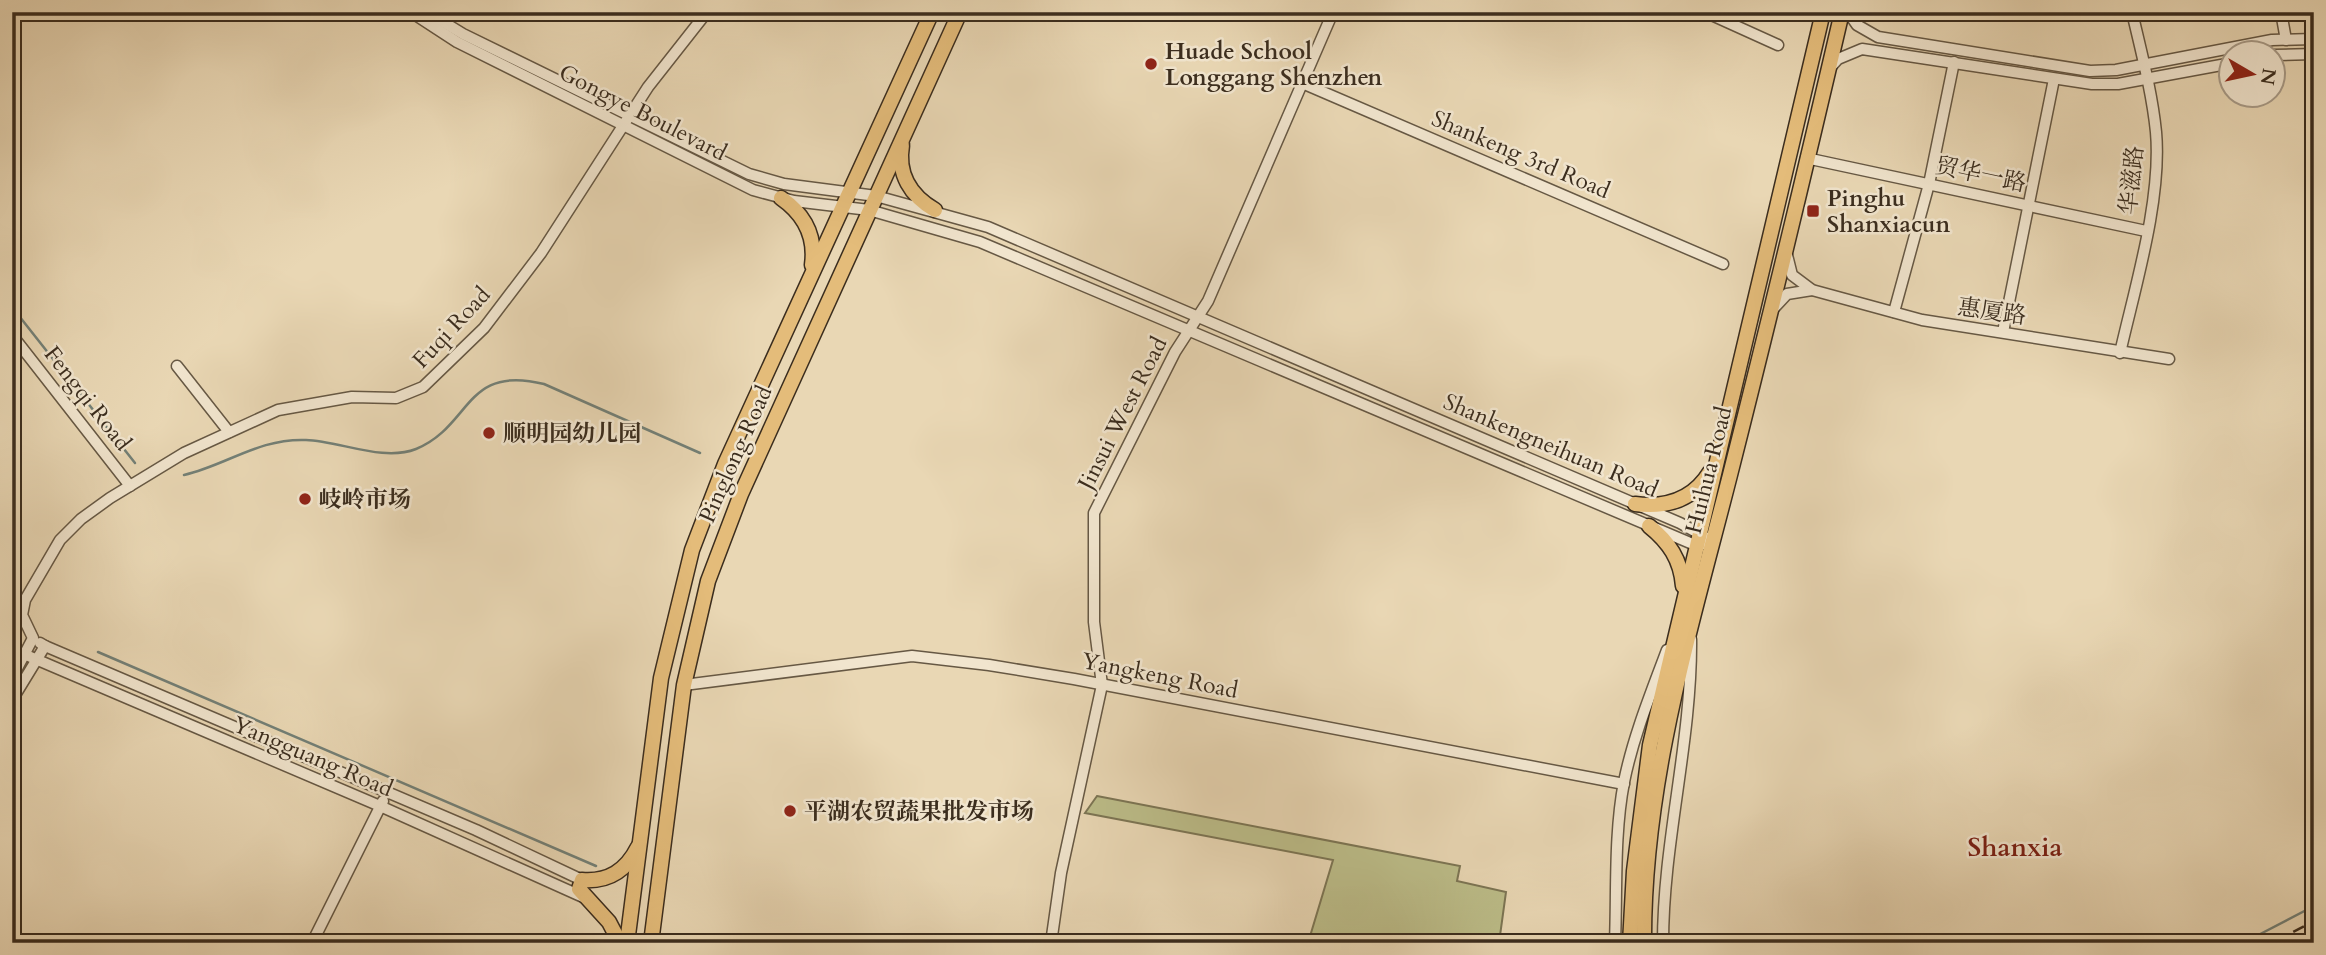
<svg xmlns="http://www.w3.org/2000/svg" width="2326" height="955" font-family="Cardo,'Noto Serif SC',serif">
<rect width="100%" height="100%" fill="#e9d7b4"/>
<filter id="stains"><feTurbulence type="fractalNoise" baseFrequency=".00286" numOctaves="4"/><feColorMatrix values="0 0 0 0 .2 0 0 0 0 .09 0 0 0 0 .02 0 0 0 .5 -.17"/></filter>
<radialGradient id="worn" r=".72"><stop offset=".6" stop-color="#630" stop-opacity="0"/><stop offset="1" stop-color="#630" stop-opacity=".3"/></radialGradient>
<path fill="#bcbd89" stroke="#7c7554" stroke-width="2" d="M1097 796 1460 866 1457 881 1506 892 1499 943H1308L1333 860 1085 813Z"/>
<g fill="none" stroke-linecap="round" stroke-linejoin="round">
<g stroke="#738077" stroke-width="2.5">
<path d="M12 307 135 463"/>
<path d="M184 475C227 465 259 438 306 440 340 441 383 462 416 449 472 426 464 364 544 384L700 453"/>
<path d="M98 652 596 866"/>
<path d="M2243 943 2314 906"/>
</g>
<g stroke="#665844" stroke-width="13">
<g id="minor">
<path d="M411 12 457 42 753 190 794 201 869 210 980 242 1695 545 1703 544"/>
<path d="M427 12 463 34 749 174 784 184 876 196 988 227 1680 523 1705 537"/>
<path d="M1705 12 1778 45"/>
<path d="M1848 12 1857 25 1878 37 2090 71 2116 70 2272 40 2314 39"/>
<path d="M2281 12 2286 40"/>
<path d="M2274 55 2314 54"/>
<path d="M1829 69 1838 59 1862 49 2092 84H2118L2232 63"/>
<path d="M1302 83 1723 264"/>
<path d="M1806 158 2146 231"/>
<path d="M1787 255 1792 275 1812 290 1922 320 2169 359"/>
<path d="M1773 309 1787 294 1812 290"/>
<path d="M1894 312 1929 184 1954 62"/>
<path d="M2003 332 2054 79"/>
<path d="M12 335 130 486"/>
<path d="M2120 353C2135 287 2162 199 2156 132 2152 92 2141 51 2132 12"/>
<path d="M177 366 229 432"/>
<path d="M45 646 476 830 582 880"/>
<path d="M26 655 380 806 583 897"/>
<path d="M12 678 33 638 22 615 25 600 60 540 81 519 110 498 184 453 278 410 352 397 396 398 423 387 484 328 541 253 648 87 707 12"/>
<path d="M684 685 912 656 989 665 1074 679 1624 784"/>
<path d="M12 700 45 646 40 643"/>
<path d="M312 943 383 801"/>
<path d="M1051 943 1061 873 1102 685 1094 622V513L1175 352 1208 301 1333 12"/>
<path d="M1615 943C1617 890 1614 834 1624 782 1633 737 1651 693 1667 650"/>
<path d="M1663 943C1663 841 1692 741 1691 639"/>
</g>
</g>
<g stroke="#3b2d1e" stroke-width="17">
<g id="major">
<path d="M902 145C897 174 911 196 935 210"/>
<path d="M781 198C804 214 816 236 812 265"/>
<path d="M1635 504C1666 508 1693 500 1710 472"/>
<path d="M1649 526C1669 542 1681 560 1683 586"/>
<path d="M620 943 609 922 579 889 582 880C608 882 626 871 638 847"/>
<path d="M627 943 661 678 692 550 725 464 932 12"/>
<path d="M651 943 684 685 708 581 741 494 960 12"/>
<path d="M1630 943 1634 871 1650 745 1823 12"/>
<path d="M1644 943C1643 783 1691 628 1730 475 1769 321 1806 167 1842 12"/>
</g>
</g>
<use href="#minor" stroke="#f1e5ce" stroke-width="10"/>
<use href="#major" stroke="#e4bc7a" stroke-width="14"/>
<g stroke="#3b2d1e" stroke-width="2.5" stroke-dasharray="12 12" stroke-linecap="butt">
<path d="M2272 943 2314 921"/>
<path d="M2310 943 2314 941"/>
</g>
</g>
<g fill="#8f2418" stroke="#f1e5ce" stroke-width="2.5">
<circle cx="1151" cy="64" r="7"/>
<rect x="1806" y="204" width="14" height="14" rx="3.5"/>
<circle cx="489" cy="433" r="7"/>
<circle cx="305" cy="499" r="7"/>
<circle cx="790" cy="811" r="7"/>
</g>
<g text-anchor="middle" stroke-width="5" stroke-linejoin="round" paint-order="stroke">
<g font-size="23" font-weight="bold" fill="#3b2d1e" stroke="#f1e5ce" text-anchor="start">
<text x="1165" y="59">Huade School<tspan x="1165" dy="26">Longgang Shenzhen</tspan></text>
<text x="1827" y="206">Pinghu<tspan x="1827" dy="26">Shanxiacun</tspan></text>
<text x="503" y="441">顺明园幼儿园</text>
<text x="319" y="507">岐岭市场</text>
<text x="804" y="819">平湖农贸蔬果批发市场</text>
</g>
<g font-size="23" fill="#3b2d1e" stroke="#f1e5ce">
<text transform="translate(643 112) rotate(27)" y="8">Gongye Boulevard</text>
<text transform="translate(1521 154) rotate(23)" y="8">Shankeng 3rd Road</text>
<text transform="translate(1981 174) rotate(12)" y="8">贸华一路</text>
<text transform="translate(2131 180) rotate(-84)" y="8">华滋路</text>
<text transform="translate(1992 311) rotate(8)" y="8">惠厦路</text>
<text transform="translate(451 327) rotate(-47)" y="8">Fuqi Road</text>
<text transform="translate(88 398) rotate(52)" y="8">Fengqi Road</text>
<text transform="translate(1122 413) rotate(-63)" y="8">Jinsui West Road</text>
<text transform="translate(1551 445) rotate(23)" y="8">Shankengneihuan Road</text>
<text transform="translate(735 454) rotate(-66)" y="8">Pinglong Road</text>
<text transform="translate(1708 470) rotate(-76)" y="8">Huihua Road</text>
<text transform="translate(1160 675) rotate(11)" y="8">Yangkeng Road</text>
<text transform="translate(313 756) rotate(23)" y="8">Yangguang Road</text>
</g>
<g font-size="26" font-weight="bold" fill="#7a1f14" stroke="#f1e5ce">
<text x="2015" y="856">Shanxia</text>
</g>
</g>
<rect width="2326" height="955" fill="none" stroke="#e9d7b4" stroke-width="42"/>
<rect x="14" y="14" width="2298" height="927" fill="none" stroke="#3b2d1e" stroke-width="3.5"/>
<rect x="21" y="21" width="2284" height="913" fill="none" stroke="#3b2d1e" stroke-width="2"/>
<g transform="translate(2252 74) rotate(99)"><circle r="33" fill="#f1e5ce" stroke="#a89b88" stroke-width="2"/>
<path d="M0-5L12 26L0 18L-12 26Z" fill="#8f2418"/>
<text y="-10" font-size="19" font-weight="bold" text-anchor="middle" fill="#3b2d1e">N</text>
</g>
<rect width="100%" height="100%" filter="url(#stains)"/>
<rect width="100%" height="100%" fill="url(#worn)"/>
</svg>
